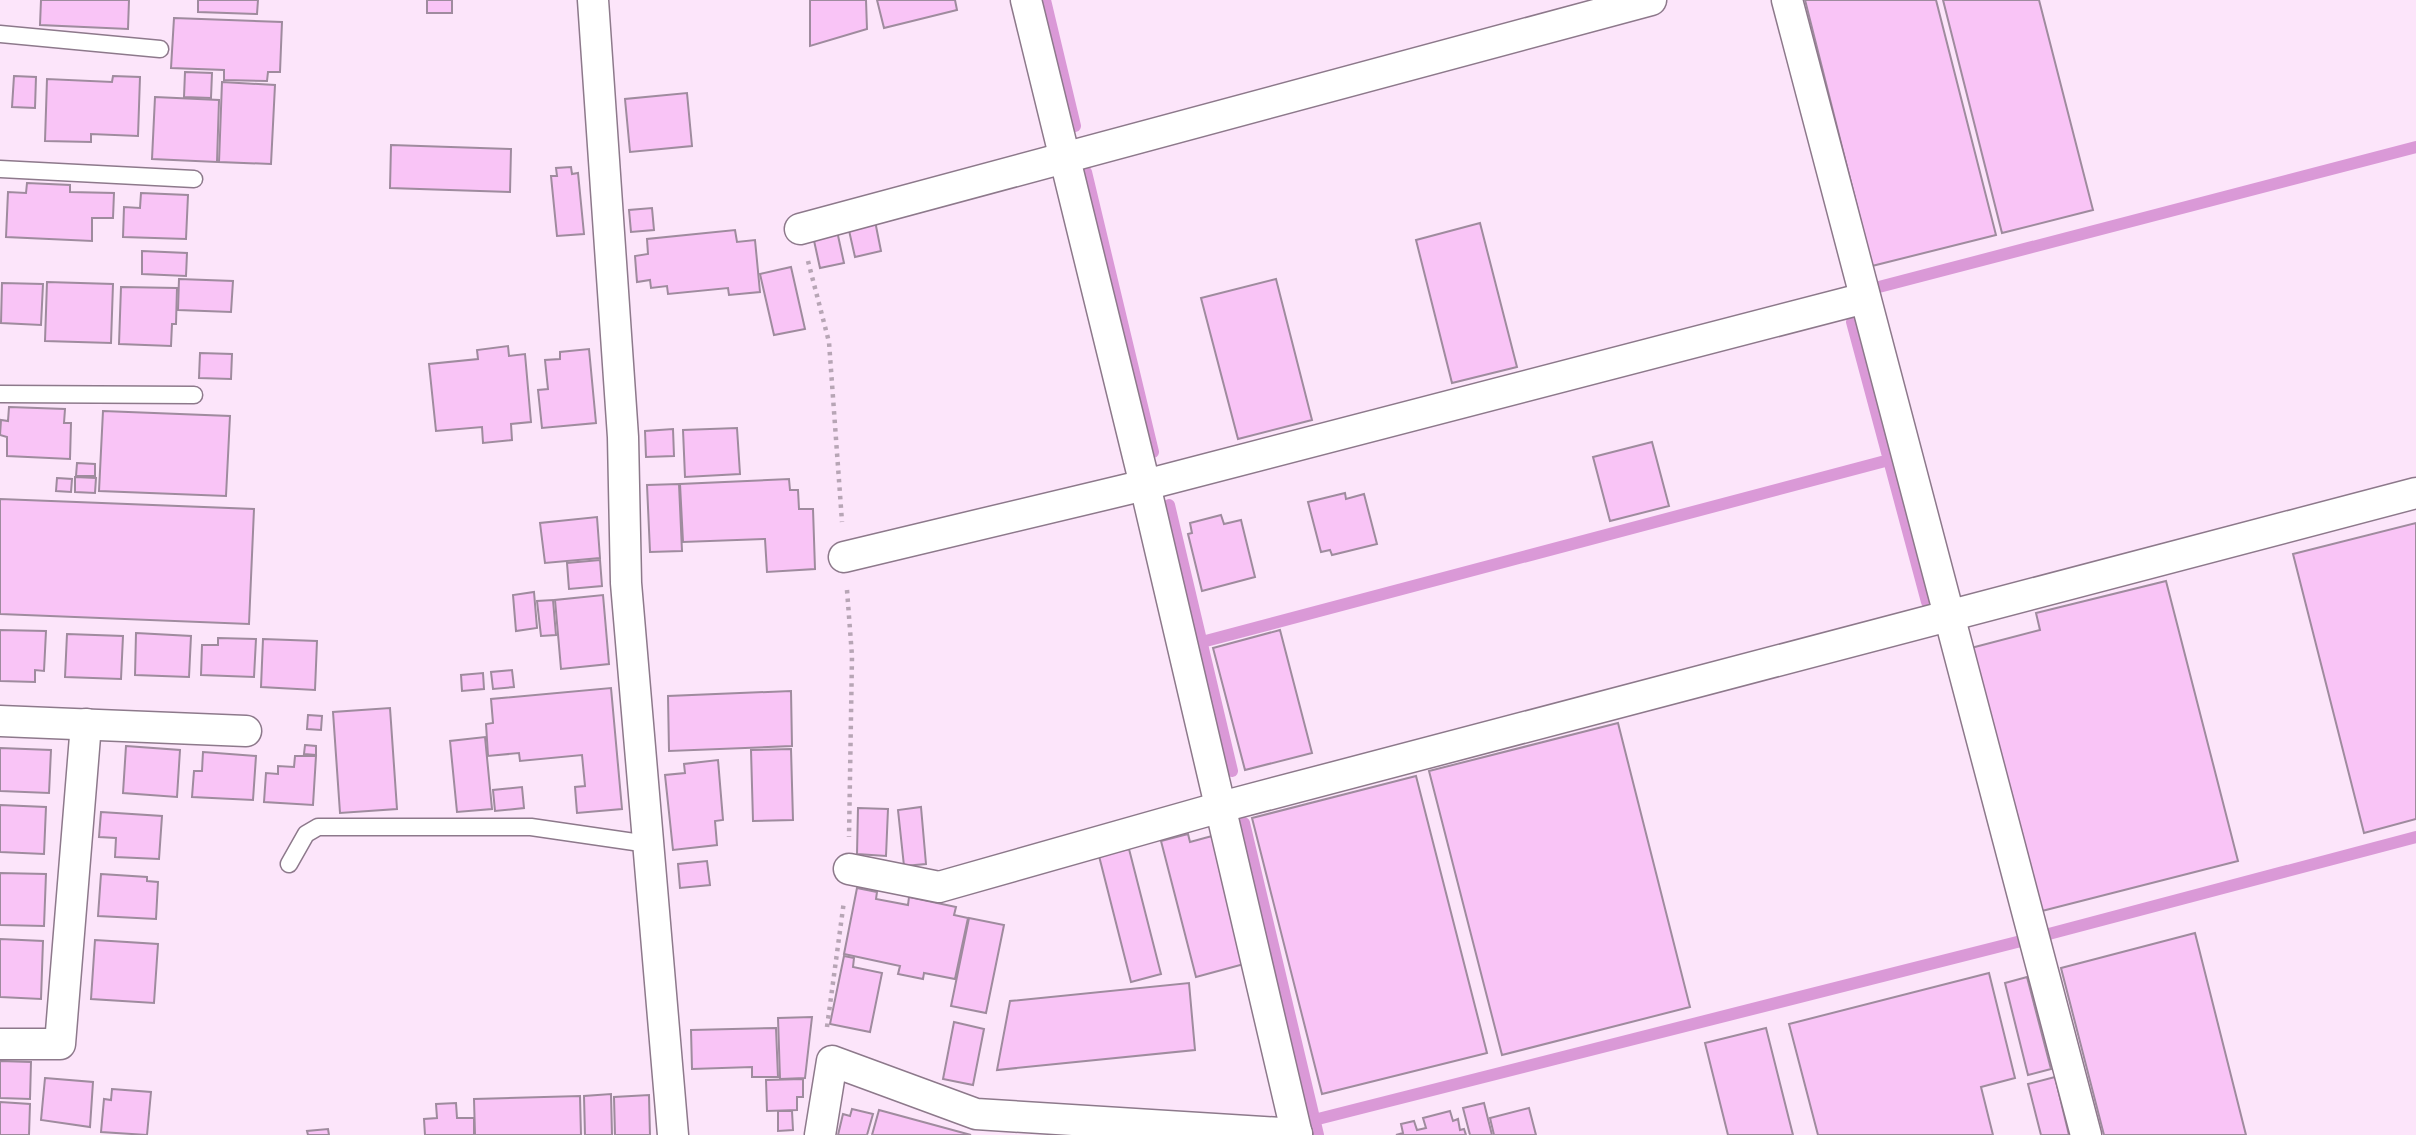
<svg xmlns="http://www.w3.org/2000/svg" width="2416" height="1135" font-family="'Roboto Condensed',sans-serif">
<rect width="100%" height="100%" fill="#fce5fa"/>
<g fill="none" stroke-linecap="round" stroke-linejoin="round">
<g stroke="#da99d7" stroke-width="12">
<path d="M1045 0 1075 126"/>
<path d="M1086 172 1153 452"/>
<path d="M1875 288 2416 147"/>
<path d="M1889 460 1927 602"/>
<path d="M1169 505 1232 771"/>
<path d="M1202 642 1889 460 1852 322"/>
<path d="M1244 823 1318 1135"/>
<path d="M2045 935 2416 837"/>
<path d="M1314 1120 2021 941"/>
</g>
</g>
<g fill="#f9c4f6" stroke="#9f8b9e" stroke-width="2">
<path d="M41 0H129L128 29 40 25Z"/>
<path d="M198 0H258L257 14 198 12Z"/>
<rect x="427" y="0" width="25" height="13"/>
<path d="M810 0H866L867 29 810 46Z"/>
<path d="M877 0H955L957 10 884 28Z"/>
<path d="M1805 0H1936L1996 235 1872 266Z"/>
<path d="M1943 0H2039L2093 210 2002 233Z"/>
<path d="M174 18 282 22 280 72H268L267 81 224 80V70L171 68Z"/>
<path d="M185 72 212 73 211 98 184 97Z"/>
<path d="M14 76 36 77 35 108 12 107Z"/>
<path d="M113 76 140 77 138 136 91 134V142L45 141 47 79 112 82Z"/>
<path d="M222 82 275 85 271 164 219 162Z"/>
<path d="M687 93 692 146 630 152 625 99Z"/>
<path d="M155 97 219 100 217 162 152 159Z"/>
<path d="M391 145 511 149 510 192 390 188Z"/>
<path d="M571 167 572 174 578 173 584 234 557 236 551 176H557L556 168Z"/>
<path d="M27 183 70 185V192L114 193 113 218H92V241L6 237 8 192 26 193Z"/>
<path d="M141 193 188 195 186 239 123 237 124 207 140 208Z"/>
<path d="M652 208 654 230 631 232 629 210Z"/>
<path d="M875 221 881 251 855 257 848 226Z"/>
<path d="M1480 223 1517 367 1452 383 1416 240Z"/>
<path d="M735 230 737 242 755 240 760 292 729 295 728 288 668 294 667 286 651 288 650 280 637 282 635 256 648 254 647 239Z"/>
<path d="M837 231 844 263 820 268 813 236Z"/>
<path d="M142 251 187 253 186 276 142 274Z"/>
<path d="M791 267 805 329 774 335 760 274Z"/>
<path d="M179 279 233 281 231 312 178 310Z"/>
<path d="M1276 279 1312 420 1238 439 1201 298Z"/>
<path d="M47 282 113 284 111 343 45 341Z"/>
<path d="M2 283 43 284 41 325 1 323Z"/>
<path d="M121 287 177 288 176 324H172L171 346 119 344Z"/>
<path d="M508 346 509 356 525 354 531 422 511 424 512 440 483 443 482 427 436 431 429 364 478 359 477 350Z"/>
<path d="M589 349 596 423 542 428 538 390 548 389 545 360 560 359V352Z"/>
<path d="M200 353 232 354 231 379 199 378Z"/>
<path d="M9 407 65 409 64 423H71L70 459 7 456V437L0 435 1 420 8 421Z"/>
<path d="M103 411 230 416 226 496 99 491Z"/>
<path d="M737 428 740 474 685 477 683 430Z"/>
<path d="M673 429 674 456 646 457 645 431Z"/>
<path d="M1652 442 1669 506 1610 521 1593 457Z"/>
<path d="M77 463 95 464V476H76Z"/>
<path d="M75 477 96 478 95 493 75 492Z"/>
<path d="M57 478 72 479 71 492 56 491Z"/>
<path d="M789 479 790 490H798L799 509H813L815 569 767 572 765 539 683 542 680 484Z"/>
<path d="M679 484 682 551 650 552 647 485Z"/>
<path d="M1345 493 1346 499 1364 494 1377 544 1332 555 1330 550 1321 552 1308 502Z"/>
<path d="M0 499 254 509 249 624 0 614Z"/>
<path d="M1221 515 1224 524 1241 520 1255 577 1202 591 1188 534 1192 533 1190 523Z"/>
<path d="M597 517 600 558 545 563 540 523Z"/>
<path d="M2416 523V819L2364 833 2293 554Z"/>
<path d="M600 560 602 586 569 589 567 563Z"/>
<path d="M2166 581 2238 861 2038 912 1971 648 2040 630 2036 613Z"/>
<path d="M534 592 537 628 516 631 513 595Z"/>
<path d="M603 595 609 664 561 669 555 600Z"/>
<path d="M553 600 556 635 541 636 537 601Z"/>
<path d="M0 630 46 631 44 671 35 670V682L0 681Z"/>
<path d="M1280 630 1312 753 1245 770 1213 648Z"/>
<path d="M136 633 191 636 189 677 135 675Z"/>
<path d="M67 634 123 636 121 679 65 677Z"/>
<path d="M218 638 256 639 254 677 201 675 202 645H218Z"/>
<path d="M263 639 317 641 315 690 261 687Z"/>
<path d="M512 670 514 687 493 689 491 672Z"/>
<path d="M483 673 484 689 462 691 461 675Z"/>
<path d="M611 688 622 809 577 813 575 787 585 786 582 755 520 761 519 753 488 756 486 724 493 723 491 699Z"/>
<path d="M791 691 792 746 669 751 668 696Z"/>
<path d="M390 708 397 809 340 813 333 712Z"/>
<path d="M308 715 322 716 321 730 307 729Z"/>
<path d="M1618 723 1690 1007 1502 1055 1429 771Z"/>
<path d="M485 737 492 809 457 812 450 741Z"/>
<path d="M305 745 316 746V755L304 754Z"/>
<path d="M126 746 180 750 177 797 123 793Z"/>
<path d="M0 748 51 750 49 793 0 791Z"/>
<path d="M791 749 793 820 753 821 751 750Z"/>
<path d="M203 752 256 756 253 800 192 797 194 771H202Z"/>
<path d="M295 756H316L313 805 264 802 266 773 278 774V766L294 767Z"/>
<path d="M718 760 723 820 715 821 717 845 673 850 665 775 685 773 684 764Z"/>
<path d="M1416 776 1487 1053 1322 1094 1252 818Z"/>
<path d="M522 787 524 808 495 811 493 790Z"/>
<path d="M0 805 46 807 44 854 0 852Z"/>
<path d="M921 807 926 864 904 866 898 810Z"/>
<path d="M858 808 888 809 886 856 857 854Z"/>
<path d="M101 812 162 816 159 859 115 857 116 838 99 837Z"/>
<path d="M1188 834 1190 842 1212 836 1244 964 1196 977 1161 841Z"/>
<path d="M1129 849 1161 974 1131 982 1099 856Z"/>
<path d="M707 861 710 885 680 888 678 864Z"/>
<path d="M0 873 46 874 44 926 0 925Z"/>
<path d="M101 874 147 877V881L158 882 156 919 98 916Z"/>
<path d="M857 888 877 892 876 899 908 905 909 897 956 907 954 915 968 918 955 979 924 973 923 979 898 974 900 966 844 954Z"/>
<path d="M969 918 1004 925 986 1013 951 1006Z"/>
<path d="M2195 933 2246 1135H2104L2061 968Z"/>
<path d="M0 939 43 941 41 999 0 997Z"/>
<path d="M95 940 158 944 154 1003 91 999Z"/>
<path d="M844 956 854 958 853 967 882 973 870 1032 830 1024Z"/>
<path d="M1989 973 2015 1078 1981 1087 1993 1135H1818L1789 1024Z"/>
<path d="M2027 977 2051 1069 2028 1075 2005 983Z"/>
<path d="M1189 983 1195 1050 997 1070 1010 1001Z"/>
<path d="M812 1017 805 1078 780 1079 778 1018Z"/>
<path d="M954 1022 984 1029 973 1085 943 1079Z"/>
<path d="M776 1028 778 1077H752V1067L692 1069 691 1030Z"/>
<path d="M1766 1028 1793 1135H1728L1705 1043Z"/>
<path d="M0 1061 31 1062 30 1099 0 1098Z"/>
<path d="M2055 1077 2069 1135H2041L2028 1084Z"/>
<path d="M45 1078 93 1082 90 1127 41 1120Z"/>
<path d="M803 1079V1097H797V1110L767 1111 766 1080Z"/>
<path d="M112 1089 151 1092 147 1135 101 1132 104 1099 111 1100Z"/>
<path d="M611 1094 612 1135H585L584 1096Z"/>
<path d="M649 1095 650 1135H615L614 1097Z"/>
<path d="M580 1096 581 1135H475L474 1099Z"/>
<path d="M0 1102 30 1104 29 1135H0Z"/>
<path d="M456 1103 457 1118H474V1135H425L424 1119 437 1118 436 1104Z"/>
<path d="M1484 1103 1492 1135H1470L1463 1108Z"/>
<path d="M1529 1108 1536 1135H1494L1490 1118Z"/>
<path d="M852 1109 873 1114 867 1135H838L843 1114 850 1116Z"/>
<path d="M879 1110 971 1135H872Z"/>
<path d="M778 1111H792L793 1130 778 1131Z"/>
<path d="M1450 1111 1453 1121 1458 1119 1460 1130 1464 1129 1466 1135H1396L1403 1133 1401 1124 1414 1121 1417 1130 1426 1128 1423 1118Z"/>
<path d="M328 1129 329 1135H308L307 1131Z"/>
</g>
<g fill="none" stroke-linecap="round" stroke-linejoin="round">
<g stroke="#8d798b" stroke-width="19">
<g id="lane">
<path d="M0 34 160 49"/>
<path d="M0 169 194 179"/>
<path d="M0 394 194 395"/>
<path d="M289 864 306 834 318 827H531L648 844"/>
</g>
</g>
<g stroke="#8d798b" stroke-width="33">
<g id="street">
<path d="M593 0 623 437 626 583 673 1135"/>
<path d="M1026 0 1145 485 1297 1135"/>
<path d="M1787 0 2086 1135"/>
<path d="M800 229 1651 0"/>
<path d="M844 557 1145 485 1865 298"/>
<path d="M0 721 246 731"/>
<path d="M849 869 939 887 1221 807 2416 493"/>
<path d="M0 1044H60L86 724"/>
<path d="M820 1135 832 1061 976 1114 1297 1134"/>
</g>
</g>
<g stroke="#b7a5b5" stroke-width="4.5" stroke-dasharray="3.5 5" stroke-linecap="butt">
<path d="M808 261 829 342 842 522"/>
<path d="M847 590 852 656 849 837"/>
<path d="M827 1027 844 901"/>
</g>
<use href="#lane" stroke="#fff" stroke-width="16"/>
<use href="#street" stroke="#fff" stroke-width="30"/>
</g>
</svg>
